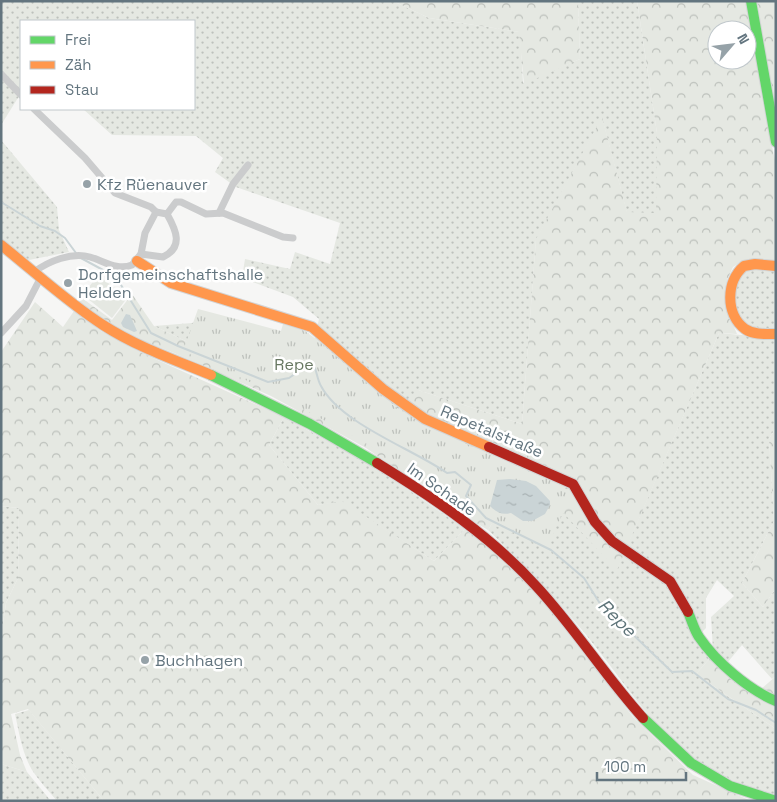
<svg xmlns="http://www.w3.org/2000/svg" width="777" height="802" font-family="'Space Grotesk',sans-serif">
<defs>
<pattern id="grass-dots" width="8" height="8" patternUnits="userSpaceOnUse" patternTransform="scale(1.25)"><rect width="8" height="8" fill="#e5e8e2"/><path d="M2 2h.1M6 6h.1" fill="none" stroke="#bdc1bc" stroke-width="1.8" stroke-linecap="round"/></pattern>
<pattern id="forest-crowns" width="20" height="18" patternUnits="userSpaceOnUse" patternTransform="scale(1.25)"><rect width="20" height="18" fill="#e5e8e2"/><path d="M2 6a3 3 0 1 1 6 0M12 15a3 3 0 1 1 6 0" fill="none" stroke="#bdc1bc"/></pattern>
<pattern id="park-tufts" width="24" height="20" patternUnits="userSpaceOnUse" patternTransform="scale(1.25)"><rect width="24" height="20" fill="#e5e8e2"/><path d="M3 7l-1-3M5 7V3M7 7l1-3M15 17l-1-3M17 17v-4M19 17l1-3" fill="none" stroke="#bdc1bc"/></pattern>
<pattern id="water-ripples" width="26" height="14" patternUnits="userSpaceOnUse" patternTransform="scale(1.25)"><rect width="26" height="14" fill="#cad4d6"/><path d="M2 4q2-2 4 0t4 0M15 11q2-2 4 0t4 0" fill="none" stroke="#a8b1b3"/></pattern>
</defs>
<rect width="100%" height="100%" fill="#f6f6f5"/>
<g fill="url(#grass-dots)">
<path d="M1 1H393L429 18 520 32 523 83 580 59 578 1H637L657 133V214L627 213 602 118 536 240 522 424 418 390 536 483 617 569 719 333 776 338V427L769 439 774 521 742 583 763 607 776 588V676L772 679 742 645 727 663 713 650 711 617 734 596 717 580 706 598V628L698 636 711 657 696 674 776 729V796C673 767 648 712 587 636 556 598 523 564 488 530L493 522 253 373 154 326 192 323 215 316 314 342 319 319 293 297 242 278 245 259 290 269 295 252 330 264 340 223 236 187 215 172 223 158 196 136 112 135 83 109H194V21H21V93L1 125Z"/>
<path d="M1 140 57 207 59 230 69 252 29 260 1 239Z"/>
<path d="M763 269 776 270V330C750 331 735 321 735 294 735 289 737 279 741 275 746 269 755 270 763 269Z"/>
<path d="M284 417 378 469 465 529 434 561 342 502 318 505 269 445Z"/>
<path d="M1 506 19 508 18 578 6 603 1 637Z"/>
<path d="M29 710 104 801H57C49 791 39 781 32 770 22 753 19 732 15 714Z"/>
<path d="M1 764 27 772 51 801H1Z"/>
</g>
<g fill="url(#forest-crowns)" fill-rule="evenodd">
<path d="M393 1H578L580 59 524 84 519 32 429 18Z"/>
<path d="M637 1H745L751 22 763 104 776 165V262L744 260 733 267 727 280 726 308 737 334 719 333 617 570 536 484 399 414 418 390 522 424 536 239 602 117 627 212 656 213 657 133ZM717 30H747V60H717Z"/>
<path d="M757 1H776V116Z"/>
<path d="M132 294 154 326 253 373 477 498 493 522 488 530 473 521 462 504 431 487 412 480 366 448 271 396 174 353 133 337 107 323 79 303 82 298 112 320Z"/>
<path d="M35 302 63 327 74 311 101 331 142 353 284 417 269 445 318 505 342 501 434 561 465 529 499 555 543 601 633 717 693 775 751 801H104L28 709 11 714 20 755 27 772 1 764V637L6 603 18 578 19 508 1 506V352Z"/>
<path d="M776 427V588L763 607 742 583 774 521 769 439Z"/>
<path d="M711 657 759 691 776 676V729L696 674Z"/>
</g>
<path fill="url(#park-tufts)" d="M198 309 281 331 283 324 305 331 316 339 394 406 430 428 556 483 571 492 568 504 555 529 548 552 539 545 484 521 473 506C378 449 284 395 183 351Z"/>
<path fill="#e5e8e2" d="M98 275 127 298 112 318 83 295Z"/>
<g fill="url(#water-ripples)">
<path d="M126 314 130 315 137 331 134 332 123 327 121 323Z"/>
<path d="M510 479 526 481 536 486 550 501V505L545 514 532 521H523L511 513C502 515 497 513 490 506L497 480Z"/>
</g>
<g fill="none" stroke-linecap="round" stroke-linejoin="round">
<g stroke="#cad4d6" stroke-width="2">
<path d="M1 202 40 226 55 231 65 238 76 253"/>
<path d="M79 257 116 277 151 333 178 346 268 382 289 378 302 369 315 368C317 374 318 381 321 386 341 424 413 449 447 473L455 472 471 485 466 496 486 518 551 550 584 578 599 602 672 672 692 671 728 699 756 710 776 723"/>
</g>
<g stroke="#d3d4d5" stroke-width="12">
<g id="fast">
<path d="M751 1 776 142"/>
<path d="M211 375 310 424 377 463"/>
<path d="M688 612C692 621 694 630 699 637 716 662 749 690 776 701"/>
<path d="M643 718 691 763 730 786 776 801"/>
</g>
</g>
<g stroke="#d3d4d5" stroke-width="12">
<g id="slow">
<path d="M1 245C35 272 67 302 103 325 137 347 175 360 211 375"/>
<path d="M137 261 171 283 312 327 383 389 425 419 489 447"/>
<path d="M776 266 755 264 744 266C726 281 725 314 745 329 754 335 766 334 776 334"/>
</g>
</g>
<g stroke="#d3d4d5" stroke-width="12">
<g id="jam">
<path d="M489 447 573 484 595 522 612 541 670 581 688 612"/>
<path d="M377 463C434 498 492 537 537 587 575 628 605 676 643 718"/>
</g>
</g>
<g stroke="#cbcccd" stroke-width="7">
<path d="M1 74 21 95"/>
<path d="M34 109 85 158 115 193 151 207 156 212 145 233 141 254 132 265C117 271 104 261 90 257 71 252 49 261 34 272"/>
<path d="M219 213 233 184 248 165"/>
<path d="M167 214 176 202H181L206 214 223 213 283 237 293 238"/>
<path d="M141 254 163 257C184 247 176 230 167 214L156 212"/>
<path d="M1 333 26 306 41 277"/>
</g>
<use href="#fast" stroke="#63d668" stroke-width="10"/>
<use href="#slow" stroke="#ff974d" stroke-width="10"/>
<use href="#jam" stroke="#b3261e" stroke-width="10"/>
</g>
<g fill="#96a2a8" stroke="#fff" stroke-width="2">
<circle cx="87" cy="184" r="5"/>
<circle cx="68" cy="283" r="5"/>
<circle cx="145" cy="660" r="5"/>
</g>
<g text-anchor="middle" stroke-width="5" stroke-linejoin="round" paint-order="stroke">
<g font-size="16" fill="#63757f" stroke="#fff" text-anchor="start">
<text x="97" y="190">Kfz Rüenauver</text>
<text x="78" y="280">Dorfgemeinschaftshalle<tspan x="78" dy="18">Helden</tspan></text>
<text x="155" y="666">Buchhagen</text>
</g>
<g font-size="16" fill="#677761" stroke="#fff">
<text x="294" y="370">Repe</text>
</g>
<g font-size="16" fill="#63757f" stroke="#fff">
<text transform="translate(492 431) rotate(23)" y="6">Repetalstraße</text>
<text transform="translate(442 489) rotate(35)" y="6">Im Schade</text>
</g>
<g font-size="18" font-style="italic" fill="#5e7479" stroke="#fff">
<text transform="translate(617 618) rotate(45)" y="6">Repe</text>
</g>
</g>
<rect width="777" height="802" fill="none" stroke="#63757f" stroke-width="5"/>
<rect x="20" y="20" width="175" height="90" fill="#ffffff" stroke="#c1c8cc"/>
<rect x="30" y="36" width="25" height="8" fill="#63d668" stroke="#c1c8cc"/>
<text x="65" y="45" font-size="15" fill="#63757f">Frei</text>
<rect x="30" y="61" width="25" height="8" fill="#ff974d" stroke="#c1c8cc"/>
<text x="65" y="70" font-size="15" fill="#63757f">Zäh</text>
<rect x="30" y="86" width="25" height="8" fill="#b3261e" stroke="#c1c8cc"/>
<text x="65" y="95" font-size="15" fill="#63757f">Stau</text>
<g transform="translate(732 45) rotate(62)"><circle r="24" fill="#ffffff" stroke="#c1c8cc"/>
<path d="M0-4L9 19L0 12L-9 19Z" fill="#96a2a8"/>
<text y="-8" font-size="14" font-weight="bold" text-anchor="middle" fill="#63757f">N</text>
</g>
<path d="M597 772v8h89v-8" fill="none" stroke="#63757f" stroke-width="2.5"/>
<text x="604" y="772" font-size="15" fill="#63757f" stroke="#ffffff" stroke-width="4" paint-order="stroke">100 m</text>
</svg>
